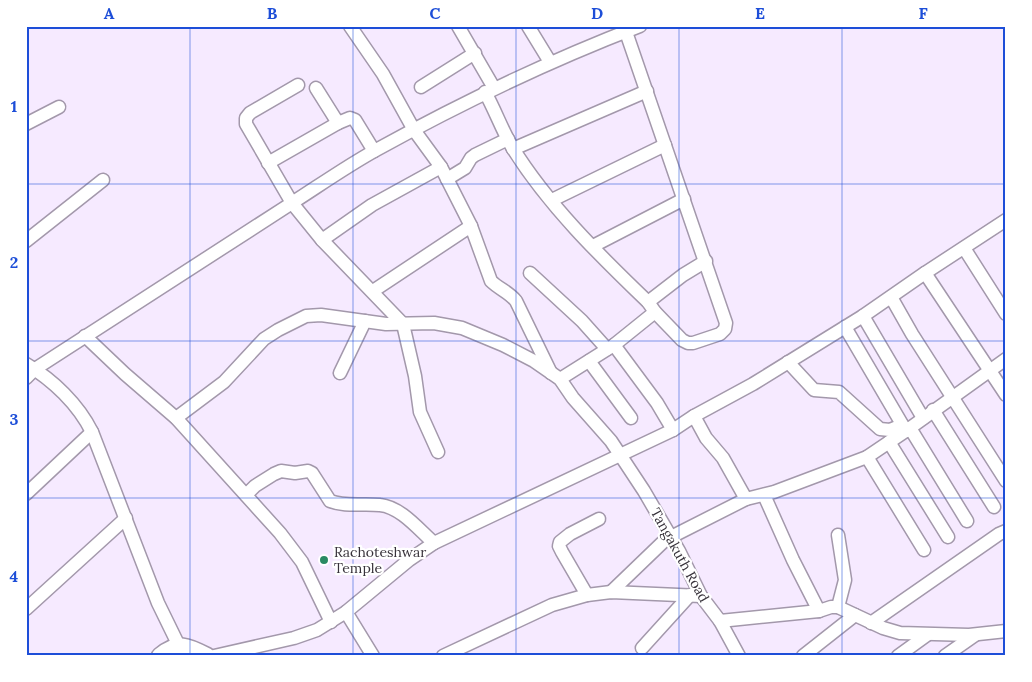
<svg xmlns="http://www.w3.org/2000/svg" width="1032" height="682" font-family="Lora,serif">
<rect width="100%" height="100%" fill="#f6eaff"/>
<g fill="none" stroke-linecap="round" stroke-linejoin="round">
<g stroke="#a398ab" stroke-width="15">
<g id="minor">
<path d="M350 26 383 74 414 130 441 167 471 226 491 281C499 289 509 292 516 301L551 373"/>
<path d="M458 26 494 88"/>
<path d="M528 26 550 62"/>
<path d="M421 87 475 53"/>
<path d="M316 88 338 123 350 118 355 120 374 151"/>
<path d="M485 92C495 110 502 130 512 147 548 205 599 255 648 302L655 312 682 340 688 343H693L720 334 725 329 726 323 626 32"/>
<path d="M26 124 59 107"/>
<path d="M513 149 647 91"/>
<path d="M268 163 338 123"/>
<path d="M447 179 465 168 471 158 475 155 508 139"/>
<path d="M552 200 665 145"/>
<path d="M322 240 372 205 441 167"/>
<path d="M26 241 103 180"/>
<path d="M593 246 684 199"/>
<path d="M964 248 1006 314"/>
<path d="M530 273 582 321 607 349"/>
<path d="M925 273 1006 395"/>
<path d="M373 291 471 226"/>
<path d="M891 297 912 334 1006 481"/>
<path d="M648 302 683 275 706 261"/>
<path d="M863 316 923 418"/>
<path d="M845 327 906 431"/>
<path d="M85 336 125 374 176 418 280 533 302 562 331 622"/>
<path d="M614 345 657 403 673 430"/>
<path d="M589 361 631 418"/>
<path d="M788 362 814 390 839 392 880 429 890 430 902 425"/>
<path d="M26 364C53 380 78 404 92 432L158 603 179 646"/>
<path d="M340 373 365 321"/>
<path d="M26 378 35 369 292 203 246 124V118L250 113 298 85"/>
<path d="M560 379 614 345 655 312"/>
<path d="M933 410 994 507"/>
<path d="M694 416 706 438 723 458 746 499"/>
<path d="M176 418 224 382 264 339 278 330 306 316 321 315 386 324 434 323 462 328 503 345 534 361 560 379 573 398 611 441 644 491 679 551 701 596 720 621 739 656"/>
<path d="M910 428 967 521"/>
<path d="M889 442 948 537"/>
<path d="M438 452 420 412 415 376 403 324 322 240 292 203C320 185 347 166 376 150 461 103 549 61 640 26"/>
<path d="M867 457 924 550"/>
<path d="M26 494 92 432"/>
<path d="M246 495 255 486 274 474 281 471 295 473 308 471 312 473 330 501C345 507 364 503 380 505 401 507 419 530 434 543"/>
<path d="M764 495 793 560 819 611"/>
<path d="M611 592 663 542 671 537 746 499 774 492 867 457 910 428 1006 359"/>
<path d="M587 595 562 552 559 546 560 542 570 534 599 519"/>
<path d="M838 607 845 580 838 535"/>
<path d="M26 609 126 518"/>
<path d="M346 612 373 656"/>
<path d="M720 621 819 611 831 607H838L883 628 900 633 969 635 1006 631"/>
<path d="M871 623 999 534 1006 531"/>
<path d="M642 648 690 595"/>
<path d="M214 656 294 638 317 630 346 612 409 560 434 543 673 430 694 416 753 384 863 316 925 273 1006 220"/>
<path d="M443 656 552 605 587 595 611 592 701 596"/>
<path d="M803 656 855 615"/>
<path d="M898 656 927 635"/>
<path d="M945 656 975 635"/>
</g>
</g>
<g stroke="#a398ab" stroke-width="19">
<path id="major" d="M160 656C178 641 188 646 207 656"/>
</g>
<use href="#minor" stroke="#fff" stroke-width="12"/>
<use href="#major" stroke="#fff" stroke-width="16"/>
</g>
<path fill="none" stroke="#1d4ed8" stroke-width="1" stroke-opacity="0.55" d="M190 26V656M353 26V656M516 26V656M679 26V656M842 26V656M26 184H1006M26 341H1006M26 498H1006"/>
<circle fill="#2a8a63" stroke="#fff" stroke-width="2" cx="324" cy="560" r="5"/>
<g text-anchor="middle" stroke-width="4.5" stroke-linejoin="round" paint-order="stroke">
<g font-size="14" fill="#37323a" stroke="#fff" text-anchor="start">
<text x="334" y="557">Rachoteshwar<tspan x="334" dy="16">Temple</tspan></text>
</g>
<g font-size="14" fill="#37323a" stroke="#fff">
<text transform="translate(680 555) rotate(61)" y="5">Tangakuth Road</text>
</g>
</g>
<rect width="1032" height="682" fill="none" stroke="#ffffff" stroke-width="55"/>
<rect x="28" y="28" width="976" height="626" fill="none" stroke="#1d4ed8" stroke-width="2"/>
<g font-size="16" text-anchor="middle" font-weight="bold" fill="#1d4ed8">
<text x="109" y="19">A</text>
<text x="272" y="19">B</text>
<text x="435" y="19">C</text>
<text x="597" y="19">D</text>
<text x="760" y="19">E</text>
<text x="923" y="19">F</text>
<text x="14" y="112">1</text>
<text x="14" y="268">2</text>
<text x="14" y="425">3</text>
<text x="14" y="582">4</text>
</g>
</svg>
